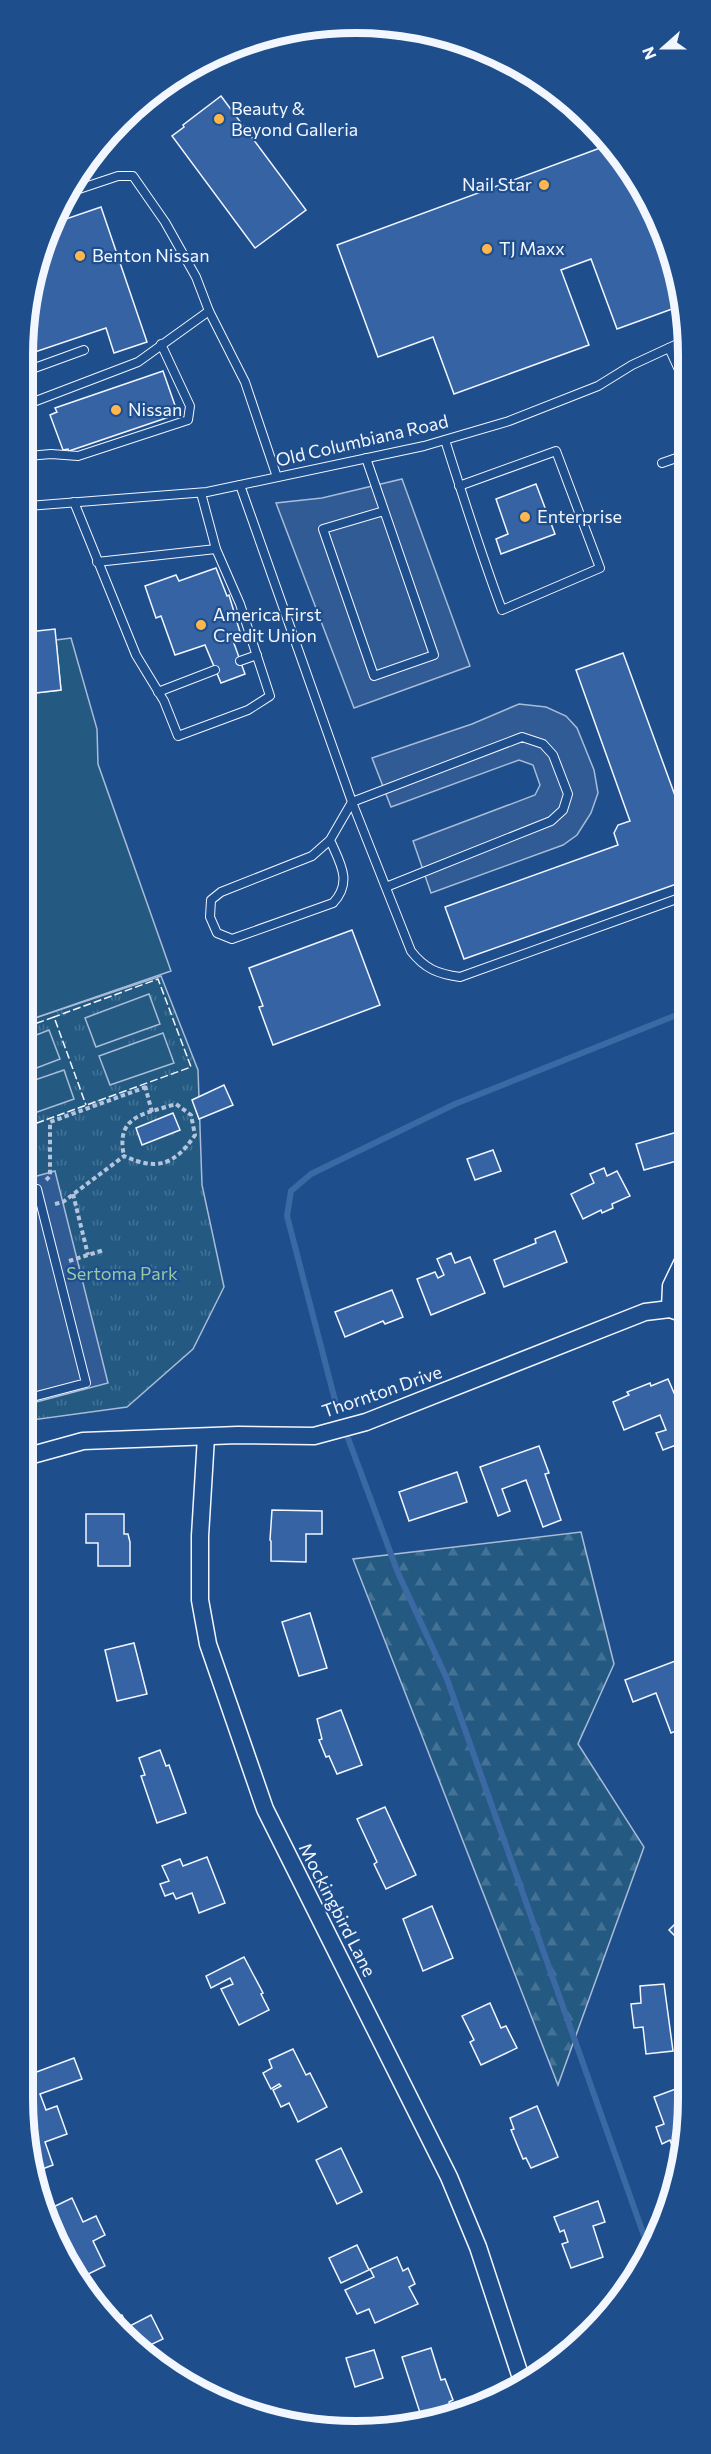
<svg xmlns="http://www.w3.org/2000/svg" width="711" height="2454" font-family="Commissioner,sans-serif">
<defs>
<pattern id="grass-tufts" width="24" height="20" patternUnits="userSpaceOnUse" patternTransform="scale(1.5)"><rect width="24" height="20" fill="#245a82"/><path d="M3 7l-1-3M5 7V3M7 7l1-3M15 17l-1-3M17 17v-4M19 17l1-3" fill="none" stroke="#447295"/></pattern>
<pattern id="forest-firs" width="22" height="20" patternUnits="userSpaceOnUse" patternTransform="scale(1.5)"><rect width="22" height="20" fill="#245a82"/><path d="M5 1l3.5 6h-7zM16 11l3.5 6h-7z" fill="#447295"/></pattern>
</defs>
<rect width="100%" height="100%" fill="#1f4e8c"/>
<path fill="url(#grass-tufts)" stroke="#a8bbd7" stroke-width="1.5" d="M161 976 198 1070 202 1185 224 1287 193 1349 127 1407 25 1421 26 1021Z"/>
<path fill="url(#forest-firs)" stroke="#a8bbd7" stroke-width="1.5" d="M581 1532 614 1664 578 1744 644 1847 558 2085 353 1559Z"/>
<g fill="#245a82" stroke="#a8bbd7" stroke-width="1.5">
<path d="M71 638 97 729 98 764 171 971 26 1021 27 738 32 737 27 694 61 690 56 640Z"/>
<path d="M149 994 160 1024 96 1047 85 1018Z"/>
<path d="M49 1030 60 1059 26 1072V1039Z"/>
<path d="M163 1033 174 1063 110 1085 99 1056Z"/>
<path d="M64 1070 74 1099 26 1116V1083Z"/>
</g>
<g fill="#305b95" stroke="#a8bbd7" stroke-width="1.5">
<path d="M402 479 470 666 354 708 276 503 322 498Z"/>
<path d="M519 704 546 707 566 716 577 728 594 770 598 793 591 813 577 835 563 845 431 893 413 841 535 795 540 785 533 765 519 760 391 807 372 758 472 724Z"/>
<path d="M55 1171 108 1383 25 1405 26 1179Z"/>
</g>
<g fill="none" stroke-linecap="round" stroke-linejoin="round">
<g stroke="#3b69a3" stroke-width="6">
<path d="M336 1404 287 1216 291 1191 311 1174 455 1104 684 1012"/>
<path d="M348 1438 398 1573 447 1679 648 2247"/>
</g>
</g>
<g fill="#3563a3" stroke="#f2f6ff" stroke-width="1.5">
<path d="M221 96 306 210 255 248 172 136 184 127 183 125Z"/>
<path d="M611 144 654 209 683 305 617 329 591 259 561 270 589 345 454 394 433 337 378 357 337 245Z"/>
<path d="M101 207 147 342 114 353 106 328 29 354V291L57 222Z"/>
<path d="M163 371 178 414 69 451 68 449 63 450 50 415 57 412 55 408Z"/>
<path d="M536 484 555 534 501 554 496 539 508 534 496 499Z"/>
<path d="M216 568 227 596 229 595 240 632 231 635 245 674 221 683 205 645 175 655 161 616 156 618 145 586 176 575 179 581Z"/>
<path d="M55 629 61 690 27 694 28 632Z"/>
<path d="M623 653 685 823V881L464 959 445 907 618 845 614 833 618 825 630 821 576 670Z"/>
<path d="M27 710 32 738H27Z"/>
<path d="M352 930 380 1005 273 1045 259 1007 263 1006 249 968Z"/>
<path d="M224 1085 233 1105 199 1119 192 1100Z"/>
<path d="M173 1113 180 1130 142 1145 136 1128Z"/>
<path d="M684 1130V1159L644 1170 636 1144Z"/>
<path d="M493 1150 501 1171 475 1180 467 1159Z"/>
<path d="M604 1168 607 1176 617 1171 630 1196 612 1204 613 1208 602 1213 601 1210 583 1219 571 1194 594 1183 590 1174Z"/>
<path d="M555 1231 567 1262 504 1287 494 1260 536 1243 535 1239Z"/>
<path d="M451 1253 455 1263 470 1257 485 1293 431 1315 417 1279 435 1272 438 1278 444 1275 437 1259Z"/>
<path d="M392 1290 403 1317 385 1324 383 1321 345 1337 335 1312Z"/>
<path d="M668 1379 684 1416V1442L663 1450 656 1433 666 1430 660 1415 624 1430 613 1402 629 1395 627 1392 650 1383 651 1386Z"/>
<path d="M539 1446 549 1473 545 1474 561 1520 543 1527 526 1480 502 1489 510 1511 498 1516 480 1467Z"/>
<path d="M457 1472 467 1502 409 1521 399 1492Z"/>
<path d="M272 1510 322 1511V1534H306V1562L271 1561V1541L270 1540Z"/>
<path d="M86 1514H124V1534H128L130 1542V1566H98V1543H86Z"/>
<path d="M24 1546 35 1578 24 1581Z"/>
<path d="M310 1613 327 1668 299 1676 282 1622Z"/>
<path d="M134 1643 147 1694 117 1701 105 1650Z"/>
<path d="M683 1658V1728L671 1733 656 1693 633 1702 625 1680Z"/>
<path d="M341 1710 362 1765 337 1774 329 1756 326 1757 319 1740 322 1739 317 1719Z"/>
<path d="M160 1750 166 1766 169 1765 186 1813 157 1823 141 1776 145 1775 139 1758Z"/>
<path d="M385 1807 416 1875 386 1889 374 1864 377 1862 357 1819Z"/>
<path d="M207 1857 225 1903 199 1913 192 1893 176 1899 173 1893 165 1896 160 1884 169 1881 162 1866 180 1859 183 1866Z"/>
<path d="M432 1906 453 1958 423 1971 403 1919Z"/>
<path d="M683 1916V1944L669 1930Z"/>
<path d="M244 1957 263 1993 261 1994 269 2010 239 2025 221 1989 233 1984 230 1978 211 1988 206 1976Z"/>
<path d="M664 1984 673 2051 646 2054 643 2027 634 2028 631 2004 641 2003 640 1986Z"/>
<path d="M490 2003 501 2028 506 2026 517 2048 481 2065 470 2042 474 2040 462 2016Z"/>
<path d="M293 2049 306 2075 310 2073 327 2107 298 2122 289 2103 281 2107 273 2090 281 2086 279 2084 271 2089 263 2073 272 2068 269 2060Z"/>
<path d="M74 2058 82 2079 40 2094 46 2110 57 2106 67 2134 45 2142 53 2165 37 2171 22 2098 23 2077Z"/>
<path d="M681 2087 682 2148 674 2151 670 2140 662 2144 656 2127 664 2124 654 2097Z"/>
<path d="M537 2106 558 2157 531 2168 526 2158 523 2159 511 2130 514 2129 510 2118Z"/>
<path d="M341 2148 362 2192 337 2204 316 2160Z"/>
<path d="M72 2198 83 2222 96 2216 105 2235 93 2241 105 2266 80 2278 50 2229 45 2211Z"/>
<path d="M598 2201 605 2222 593 2226 603 2257 571 2268 562 2244 568 2242 564 2230 560 2232 554 2217Z"/>
<path d="M357 2245 369 2270 341 2283 329 2258Z"/>
<path d="M397 2257 403 2271 408 2268 415 2284 409 2287 418 2304 375 2323 369 2309 357 2314 345 2290 374 2277 370 2269Z"/>
<path d="M122 2315 128 2327 151 2315 163 2339 144 2348 109 2321Z"/>
<path d="M431 2348 441 2380 445 2379 453 2400 449 2402 453 2415 440 2420 423 2422 402 2357Z"/>
<path d="M374 2350 383 2378 355 2387 346 2358Z"/>
</g>
<g fill="none" stroke-linecap="round" stroke-linejoin="round">
<g stroke="#f2f6ff" stroke-width="10">
<g id="service">
<path d="M70 192 118 176H133L165 222 196 277 209 311 245 382 277 477"/>
<path d="M669 348 686 385"/>
<path d="M29 370 84 350"/>
<path d="M28 404 138 362 209 311"/>
<path d="M445 440C463 497 481 554 502 610L600 568 556 451 459 486"/>
<path d="M28 456 51 454 78 456 188 420 190 406 161 344"/>
<path d="M366 458 434 655 374 676 323 529 384 511"/>
<path d="M662 463 685 455"/>
<path d="M240 485 352 802 330 840 312 856 221 892 211 900 210 917 217 933 232 939 333 903C353 882 340 863 330 840"/>
<path d="M74 502 136 655 164 701 178 736 248 710 270 696 240 604 216 549 201 493"/>
<path d="M28 506 207 492 424 446 509 421 598 386 632 365 686 340"/>
<path d="M97 562 216 549"/>
<path d="M240 661 257 655"/>
<path d="M158 692 215 670"/>
<path d="M386 887 551 821 563 810 568 794 553 755 543 744 522 737 352 802 411 951C425 969 438 974 460 977L685 896"/>
<path d="M25 1399 86 1383 37 1189 26 1192"/>
</g>
</g>
<g stroke="#f2f6ff" stroke-width="19">
<g id="minor">
<path d="M670 1309 671 1286 684 1259"/>
<path d="M206 1437 200 1536V1600L208 1644 265 1809 449 2177 478 2247 522 2381"/>
<path d="M25 1457 83 1441 238 1435 314 1436 366 1422 645 1312 670 1309 684 1314"/>
</g>
</g>
<g stroke="#b3c4dc" stroke-width="4" stroke-dasharray="4.5 3" stroke-linecap="butt">
<path d="M145 1086 152 1112"/>
<path d="M46 1180 50 1176V1122L146 1087"/>
<path d="M73 1194 88 1255"/>
<path d="M55 1204 63 1202 124 1156C157 1171 175 1165 195 1135L191 1115 176 1104C145 1114 115 1115 124 1156"/>
<path d="M69 1261 104 1250"/>
</g>
<use href="#service" stroke="#1f4e8c" stroke-width="8"/>
<use href="#minor" stroke="#1f4e8c" stroke-width="16"/>
<g stroke="#f2f6ff" stroke-width="1.5" stroke-dasharray="8 3" stroke-linecap="butt">
<path d="M26 1027 54 1017 86 1105"/>
<path d="M26 1127 191 1067 158 979 54 1017"/>
</g>
</g>
<g fill="#ffb74d" stroke="#1f4e8c" stroke-width="2">
<circle cx="219" cy="119" r="6"/>
<circle cx="544" cy="185" r="6"/>
<circle cx="487" cy="249" r="6"/>
<circle cx="80" cy="256" r="6"/>
<circle cx="116" cy="410" r="6"/>
<circle cx="525" cy="517" r="6"/>
<circle cx="201" cy="625" r="6"/>
</g>
<g text-anchor="middle" stroke-width="4.5" stroke-linejoin="round" paint-order="stroke">
<g font-size="18" fill="#f2f6ff" stroke="#1f4e8c" text-anchor="start">
<text x="231" y="115">Beauty &amp;<tspan x="231" dy="21">Beyond Galleria</tspan></text>
<text x="532" y="191" text-anchor="end">Nail Star</text>
<text x="499" y="255">TJ Maxx</text>
<text x="92" y="262">Benton Nissan</text>
<text x="128" y="416">Nissan</text>
<text x="537" y="523">Enterprise</text>
<text x="213" y="621">America First<tspan x="213" dy="21">Credit Union</tspan></text>
</g>
<g font-size="18" fill="#f2f6ff" stroke="#1f4e8c">
<text transform="translate(362 441) rotate(-13)" y="6">Old Columbiana Road</text>
<text transform="translate(382 1392) rotate(-19)" y="6">Thornton Drive</text>
<text transform="translate(337 1910) rotate(63)" y="6">Mockingbird Lane</text>
</g>
<g font-size="18" fill="#97c8a6" stroke="#1f4e8c">
<text x="122" y="1280">Sertoma Park</text>
</g>
</g>
<path d="M0 0H711V2454H0ZM355 33H356A322 322 0 0 1 678 355V2099A322 322 0 0 1 356 2421H355A322 322 0 0 1 33 2099V355A322 322 0 0 1 355 33Z" fill="#1f4e8c" fill-rule="evenodd"/>
<path fill="none" stroke="#f2f6ff" stroke-width="8" d="M355 33H356A322 322 0 0 1 678 355V2099A322 322 0 0 1 356 2421H355A322 322 0 0 1 33 2099V355A322 322 0 0 1 355 33Z"/>
<g transform="translate(663 48) rotate(249)" stroke="#1f4e8c" stroke-width="4.5" paint-order="stroke">
<path d="M0-4.5L10 22L0 15L-10 22Z" fill="#f2f6ff"/>
<text y="-9" font-size="16" font-weight="bold" text-anchor="middle" fill="#f2f6ff">N</text>
</g>
</svg>
